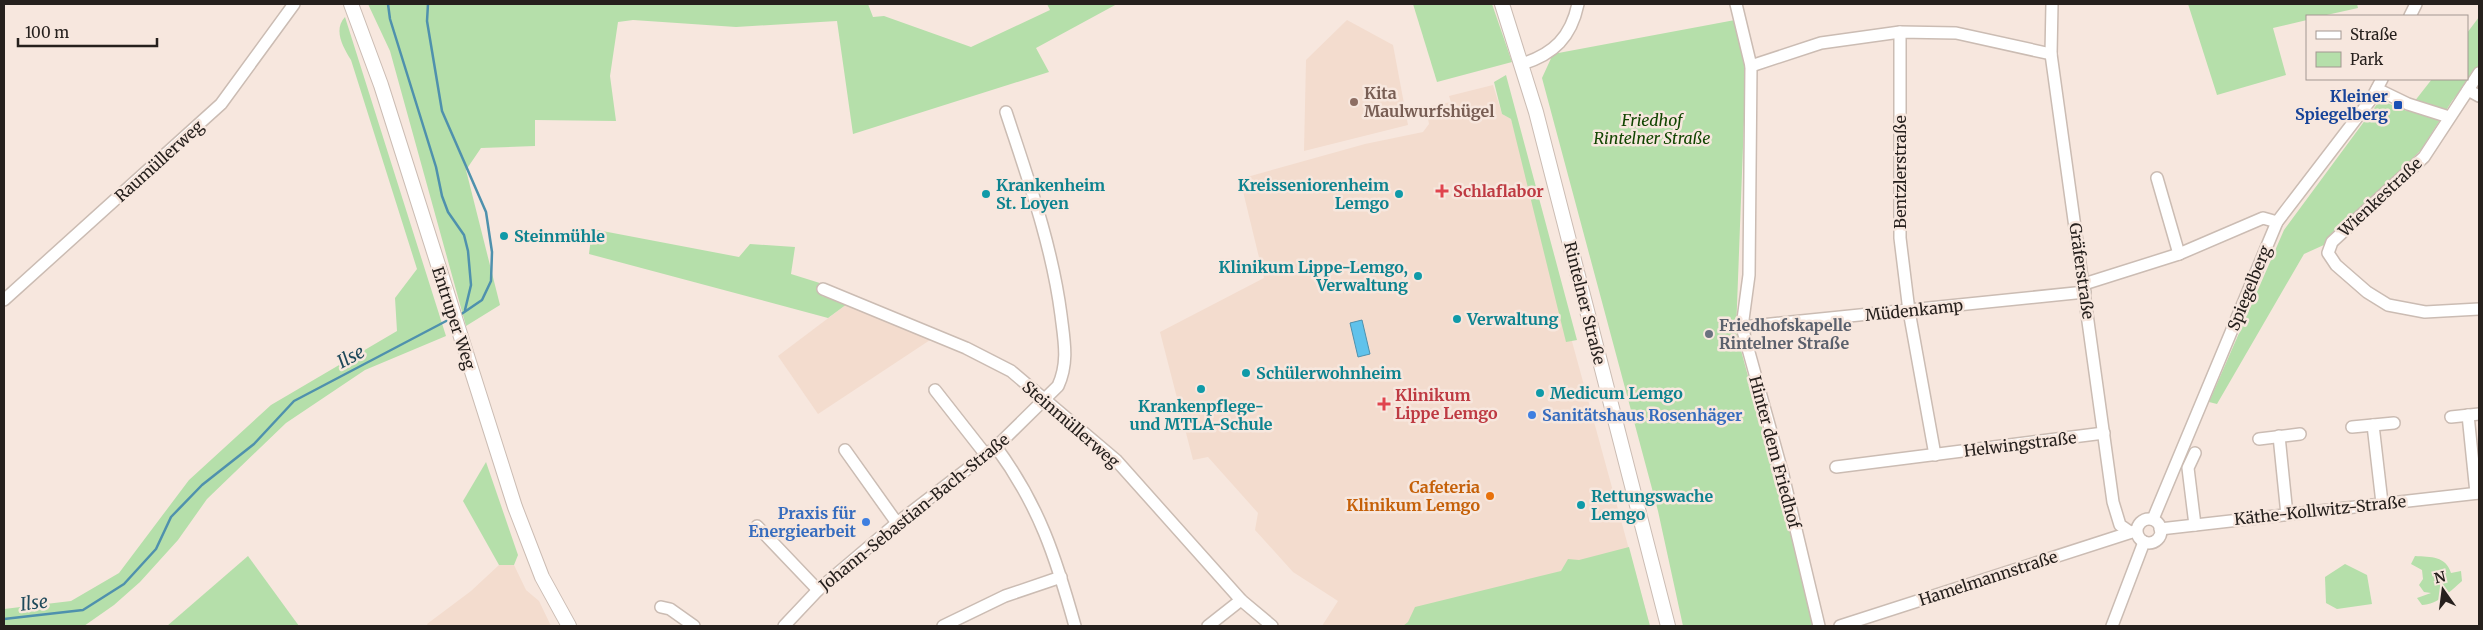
<svg xmlns="http://www.w3.org/2000/svg" width="2483" height="630" font-family="Merriweather,serif">
<rect width="100%" height="100%" fill="#f7e7de"/>
<g fill="#f3dcce">
<path d="M1347 20 1393 45 1408 125 1304 151 1306 60Z"/>
<path d="M1493 85 1502 114 1511 119 1650 626H1322L1338 601 1293 572 1255 530 1258 513 1208 457 1193 460 1160 332 1264 278 1240 179 1365 144 1423 132 1429 124 1426 107 1451 102 1449 96Z"/>
<path d="M847 304 930 340 818 414 778 356Z"/>
<path d="M499 565H514L526 590 539 601 551 626H428L427 624 471 591Z"/>
</g>
<g fill="#b5dfaa">
<path d="M368 4H868L873 17 884 16 971 47 1050 10 1047 4H1117L1036 48 1049 72 853 134 837 21 736 27 633 20 618 22 610 76 616 121 535 120V146L481 148 466 170 500 305 466 326 390 51Z"/>
<path d="M1413 4H1492L1512 62 1437 82Z"/>
<path d="M2188 4H2357L2358 8 2322 16H2307V20L2273 28 2286 75 2217 95Z"/>
<path d="M345 17 446 336 365 370 286 423 207 499 178 540 140 582 114 605 84 626H4V609L71 601 119 573 189 480 271 405 397 331 395 298 417 269 351 60C343 47 333 30 345 17Z"/>
<path d="M2479 17V68L2452 101 2421 150 2326 244 2304 254 2217 404 2209 402 2284 230 2380 100 2407 111 2432 79H2467V33Z"/>
<path d="M1735 20 1746 67 1736 332 1816 626H1683L1658 511 1542 78 1553 54Z"/>
<path d="M1506 75 1577 340 1566 342 1511 119 1502 114 1494 82Z"/>
<path d="M592 229 739 257 750 244 795 247 791 274 823 284 822 296 847 304 828 318 589 254Z"/>
<path d="M486 462 518 555 514 565H499L463 501Z"/>
<path d="M1629 547 1650 626H1403L1408 622 1415 607 1561 571 1568 559 1579 560Z"/>
<path d="M248 556 299 626H167Z"/>
<path d="M2415 556C2431 557 2446 556 2451 573L2461 571 2462 581C2452 590 2437 605 2422 605L2417 598 2431 593 2424 592 2419 585 2423 579 2422 570 2411 564Z"/>
<path d="M2345 564 2367 575 2372 604 2337 609 2326 603 2325 577Z"/>
</g>
<path fill="#60c2eb" stroke="#4f91ad" d="M1362 320 1370 354 1358 357 1350 323Z"/>
<g fill="none" stroke-linecap="round" stroke-linejoin="round">
<g stroke="#4f91ad" stroke-width="2.5">
<path d="M388 4 390 19 436 167 442 196 448 212 464 235 468 251 471 285 465 310"/>
<path d="M428 4 427 21 442 111 486 212 492 252 491 281 482 300 460 315"/>
<path d="M4 619 83 610 124 584 156 549 171 517 202 485 254 444 294 401 450 319"/>
</g>
<g stroke="#cbbcb3" stroke-width="14">
<g id="minor">
<path d="M1736 4 1751 66 1749 275 1742 327 1783 475 1819 626"/>
<path d="M2052 4 2051 54 2113 502 2120 525 2130 532"/>
<path d="M2410 16 2416 4"/>
<path d="M1900 32V238L1909 311 1935 455"/>
<path d="M1522 64C1554 54 1571 37 1578 4"/>
<path d="M1751 66 1821 43 1900 32 1956 33 2051 54"/>
<path d="M2479 73 2424 157 2332 242 2328 253 2336 265 2367 292 2388 305 2425 312 2479 309"/>
<path d="M2377 89 2408 104 2449 117"/>
<path d="M2468 90 2479 96"/>
<path d="M2157 178 2179 254"/>
<path d="M2084 284 2179 254 2263 218 2277 222"/>
<path d="M823 289 966 348 1011 371 1116 460 1241 600 1272 626"/>
<path d="M4 300 221 104 294 4"/>
<path d="M1742 327 2085 292"/>
<path d="M935 390 986 455"/>
<path d="M2468 415 2476 493"/>
<path d="M2451 417 2479 414"/>
<path d="M2373 425 2382 503"/>
<path d="M2352 427 2394 423"/>
<path d="M2279 436 2287 515"/>
<path d="M2259 439 2300 434"/>
<path d="M996 447C1039 505 1056 558 1075 626"/>
<path d="M845 450 897 523"/>
<path d="M2195 453 2188 468 2195 525"/>
<path d="M1836 467 2104 433"/>
<path d="M2153 519 2277 222 2372 98 2382 79"/>
<circle cx="2149" cy="531" r="12"/>
<path d="M757 526 818 590"/>
<path d="M2160 529 2479 493"/>
<path d="M661 607 670 609 694 626"/>
<path d="M784 626 818 590 897 523 996 447 1058 386C1069 362 1064 340 1061 315 1052 245 1028 179 1006 112"/>
<path d="M943 626 1005 596 1061 577"/>
<path d="M1208 626 1241 600"/>
<path d="M1840 626 2135 531"/>
<path d="M2112 626 2144 542"/>
</g>
</g>
<g stroke="#cbbcb3" stroke-width="16">
<g id="major">
<path d="M351 4 381 85 515 507 542 577 569 626"/>
<path d="M1502 4 1536 112 1668 626"/>
</g>
</g>
<use href="#minor" stroke="#fff" stroke-width="11"/>
<use href="#major" stroke="#fff" stroke-width="14"/>
</g>
<circle fill="#8d6e63" stroke="#f7e7de" stroke-width="2" cx="1354" cy="102" r="5"/>
<rect fill="#1a4fb4" stroke="#f7e7de" stroke-width="2" x="2393" y="100" width="10" height="10" rx="2.5"/>
<g fill="#e0444e" stroke="#f7e7de" stroke-width="2">
<path d="M1439.5 183.5h5v5h5v5h-5v5h-5v-5h-5v-5h5z"/>
<path d="M1381.5 396.5h5v5h5v5h-5v5h-5v-5h-5v-5h5z"/>
</g>
<g fill="#0f9aa8" stroke="#f7e7de" stroke-width="2">
<circle cx="986" cy="194" r="5"/>
<circle cx="1399" cy="194" r="5"/>
<circle cx="504" cy="236" r="5"/>
<circle cx="1418" cy="276" r="5"/>
<circle cx="1457" cy="319" r="5"/>
<circle cx="1246" cy="373" r="5"/>
<circle cx="1201" cy="389" r="5"/>
<circle cx="1540" cy="393" r="5"/>
<circle cx="1581" cy="505" r="5"/>
</g>
<circle fill="#6b7280" stroke="#f7e7de" stroke-width="2" cx="1709" cy="334" r="5"/>
<g fill="#3f7fe0" stroke="#f7e7de" stroke-width="2">
<circle cx="1532" cy="415" r="5"/>
<circle cx="866" cy="522" r="5"/>
</g>
<circle fill="#e8710a" stroke="#f7e7de" stroke-width="2" cx="1490" cy="496" r="5"/>
<g text-anchor="middle" stroke-width="5" stroke-linejoin="round" paint-order="stroke">
<g font-size="16" font-weight="bold" fill="#785e54" stroke="#f7e7de" text-anchor="start">
<text x="1364" y="99">Kita<tspan x="1364" dy="18">Maulwurfshügel</tspan></text>
</g>
<g font-size="16" font-weight="bold" fill="#164399" stroke="#f7e7de" text-anchor="end">
<text x="2388" y="102">Kleiner<tspan x="2388" dy="18">Spiegelberg</tspan></text>
</g>
<g font-size="16" font-style="italic" fill="#114500" stroke="#f7e7de">
<text x="1652" y="126">Friedhof<tspan x="1652" dy="18">Rintelner Straße</tspan></text>
</g>
<g font-size="16" fill="#26201d" stroke="#f7e7de">
<text transform="translate(159 161) rotate(-42)" y="6">Raumüllerweg</text>
<text transform="translate(1900 172) rotate(-90)" y="6">Bentzlerstraße</text>
<text transform="translate(2380 197) rotate(-43)" y="6">Wienkestraße</text>
<text transform="translate(2082 271) rotate(82)" y="6">Gräferstraße</text>
<text transform="translate(2249 288) rotate(-68)" y="6">Spiegelberg</text>
<text transform="translate(1585 303) rotate(76)" y="6">Rintelner Straße</text>
<text transform="translate(1914 310) rotate(-6)" y="6">Müdenkamp</text>
<text transform="translate(454 318) rotate(72)" y="6">Entruper Weg</text>
<text transform="translate(1071 424) rotate(41)" y="6">Steinmüllerweg</text>
<text transform="translate(2020 444) rotate(-7)" y="6">Helwingstraße</text>
<text transform="translate(1775 452) rotate(75)" y="6">Hinter dem Friedhof</text>
<text transform="translate(2320 510) rotate(-6)" y="6">Käthe-Kollwitz-Straße</text>
<text transform="translate(914 512) rotate(-39)" y="6">Johann-Sebastian-Bach-Straße</text>
<text transform="translate(1988 578) rotate(-18)" y="6">Hamelmannstraße</text>
</g>
<g font-size="16" font-weight="bold" fill="#0d838f" stroke="#f7e7de" text-anchor="start">
<text x="996" y="191">Krankenheim<tspan x="996" dy="18">St. Loyen</tspan></text>
<text x="1389" y="191" text-anchor="end">Kreisseniorenheim<tspan x="1389" dy="18">Lemgo</tspan></text>
<text x="514" y="242">Steinmühle</text>
<text x="1408" y="273" text-anchor="end">Klinikum Lippe-Lemgo,<tspan x="1408" dy="18">Verwaltung</tspan></text>
<text x="1467" y="325">Verwaltung</text>
<text x="1256" y="379">Schülerwohnheim</text>
<text x="1550" y="399">Medicum Lemgo</text>
<text x="1201" y="412" text-anchor="middle">Krankenpflege-<tspan x="1201" dy="18">und MTLA-Schule</tspan></text>
<text x="1591" y="502">Rettungswache<tspan x="1591" dy="18">Lemgo</tspan></text>
</g>
<g font-size="16" font-weight="bold" fill="#be3a42" stroke="#f7e7de" text-anchor="start">
<text x="1453" y="197">Schlaflabor</text>
<text x="1395" y="401">Klinikum<tspan x="1395" dy="18">Lippe Lemgo</tspan></text>
</g>
<g font-size="16" font-weight="bold" fill="#5b616d" stroke="#f7e7de" text-anchor="start">
<text x="1719" y="331">Friedhofskapelle<tspan x="1719" dy="18">Rintelner Straße</tspan></text>
</g>
<g font-size="16" font-weight="bold" fill="#366cbe" stroke="#f7e7de" text-anchor="start">
<text x="1542" y="421">Sanitätshaus Rosenhäger</text>
<text x="856" y="519" text-anchor="end">Praxis für<tspan x="856" dy="18">Energiearbeit</tspan></text>
</g>
<g font-size="16" font-weight="bold" fill="#c56008" stroke="#f7e7de" text-anchor="end">
<text x="1480" y="493">Cafeteria<tspan x="1480" dy="18">Klinikum Lemgo</tspan></text>
</g>
<g font-size="18" font-style="italic" fill="#1e495a" stroke="#f7e7de">
<text transform="translate(351 357) rotate(-28)" y="6">Ilse</text>
<text transform="translate(34 603) rotate(-7)" y="6">Ilse</text>
</g>
</g>
<rect width="2483" height="630" fill="none" stroke="#26201d" stroke-width="10"/>
<rect x="2306" y="15" width="162" height="65" fill="#f7e7de" stroke="#a39791"/>
<rect x="2316" y="31" width="25" height="8" fill="#ffffff" stroke="#a39791"/>
<text x="2350" y="40" font-size="15" fill="#26201d">Straße</text>
<rect x="2316" y="52" width="25" height="15" fill="#b5dfaa" stroke="#a39791"/>
<text x="2350" y="65" font-size="15" fill="#26201d">Park</text>
<g transform="translate(2443 590) rotate(346)" stroke="#f7e7de" stroke-width="4" paint-order="stroke">
<path d="M0-4L9 19L0 12L-9 19Z" fill="#26201d"/>
<text y="-8" font-size="14" font-weight="bold" text-anchor="middle" fill="#26201d">N</text>
</g>
<path d="M18 38v8h139v-8" fill="none" stroke="#26201d" stroke-width="2.5"/>
<text x="25" y="38" font-size="15" fill="#26201d" stroke="#f7e7de" stroke-width="4" paint-order="stroke">100 m</text>
</svg>
